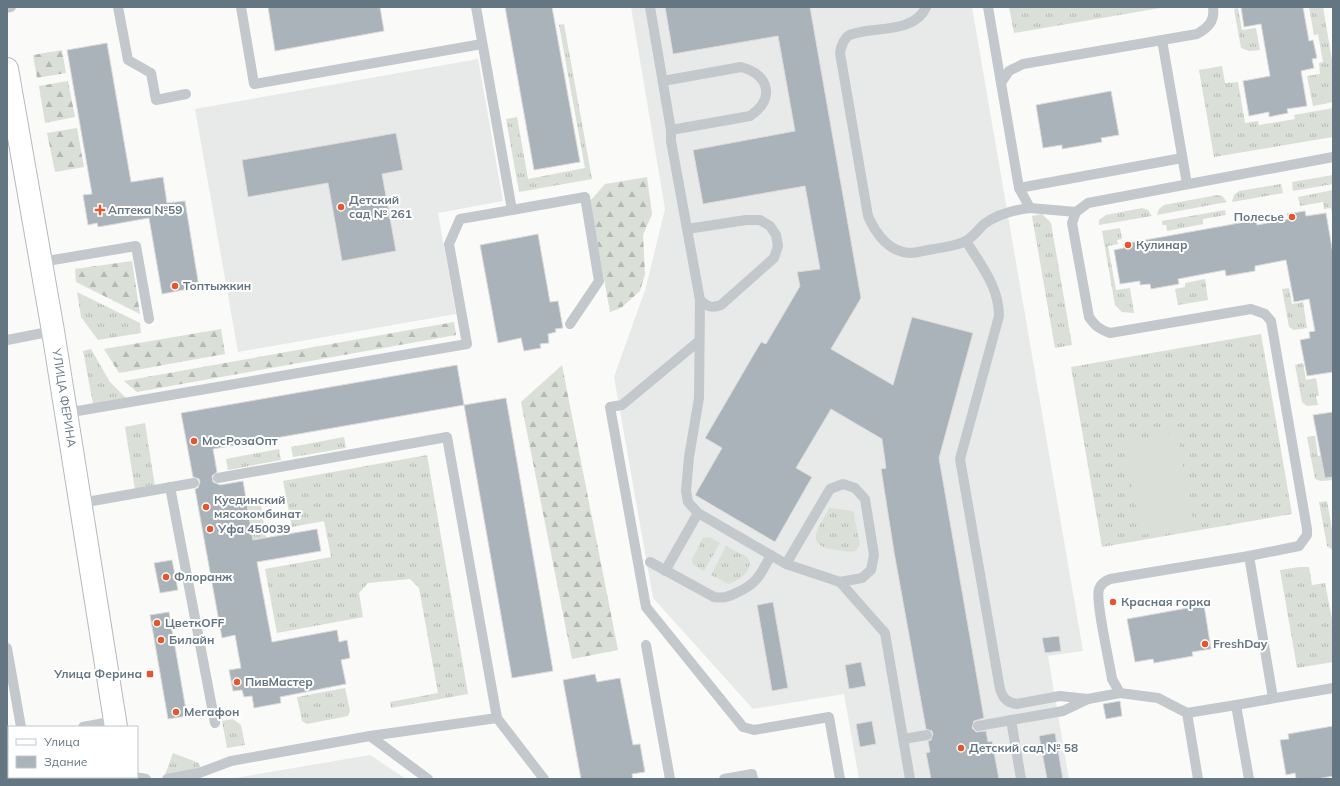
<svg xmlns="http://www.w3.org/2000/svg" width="1340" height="786" font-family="Mulish,sans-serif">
<defs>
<pattern id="grass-tufts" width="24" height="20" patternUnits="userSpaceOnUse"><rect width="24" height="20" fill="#dadfd7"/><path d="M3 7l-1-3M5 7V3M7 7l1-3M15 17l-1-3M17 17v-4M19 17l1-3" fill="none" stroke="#b4b9b4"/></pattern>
<pattern id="forest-firs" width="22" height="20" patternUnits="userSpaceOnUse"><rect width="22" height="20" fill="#dadfd7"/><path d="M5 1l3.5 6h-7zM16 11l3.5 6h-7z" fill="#b4b9b4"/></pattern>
</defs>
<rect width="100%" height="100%" fill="#fafaf8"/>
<g fill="#e8e9e9">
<path d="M631 7H972L1083 651 1048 656 1069 779H859L844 694 753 709 653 598 614 377 646 287 665 209Z"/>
<path d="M478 59 503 201 438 213 456 314 238 352 195 109Z"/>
<path d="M370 755 406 779H229Z"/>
</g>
<g fill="url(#grass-tufts)">
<path d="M1009 7H1166L1014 33Z"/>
<path d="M1309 7H1323L1333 66V102L1313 106 1307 76 1320 74 1319 63 1323 62 1318 34 1314 35Z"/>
<path d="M1238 8 1242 30 1256 28 1260 50 1249 51 1241 48 1234 9Z"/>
<path d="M564 24 592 179 519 192 506 119 517 117 528 179 585 168 559 25Z"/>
<path d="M1222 66 1225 83 1238 82 1245 123 1258 121 1259 125 1295 119 1294 115 1333 108V137L1214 157 1199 70Z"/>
<path d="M1333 175V184L1293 191 1292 182Z"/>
<path d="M1281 184 1283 193 1232 202 1234 195 1239 191Z"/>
<path d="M1333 190V220L1331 208 1324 209 1323 202 1300 206 1298 197Z"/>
<path d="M1217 195 1222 196 1227 202 1157 215 1159 209 1164 205Z"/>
<path d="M1142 208 1148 210 1152 216 1099 225V220L1106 215Z"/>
<path d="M1225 210 1226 215 1203 219V224L1167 231 1166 225H1162V221Z"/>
<path d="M1042 214 1051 223 1072 345 1055 348 1032 216Z"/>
<path d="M1120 228 1122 239 1117 240 1118 244 1108 246 1116 290 1130 288 1134 313 1122 312 1115 305 1102 231Z"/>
<path d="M1205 279 1208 300 1178 305 1175 289 1185 287V283Z"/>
<path d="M1289 288 1292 304 1303 302 1307 328 1294 330 1289 327 1282 289Z"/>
<path d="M77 292 140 323 141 333 98 340 81 317Z"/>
<path d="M1261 334 1292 514 1102 547 1071 367Z"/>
<path d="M91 349 110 382 126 398 93 404 83 351Z"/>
<path d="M1303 363 1306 380 1316 378 1319 396H1316L1318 405 1307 406 1302 402 1295 365Z"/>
<path d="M145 423 155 487 135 490 125 427Z"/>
<path d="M1315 436 1318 456 1329 454 1333 480 1321 481 1315 479 1307 437Z"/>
<path d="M344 437 346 448 293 457 291 447Z"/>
<path d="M279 449 281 460 228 470 226 459Z"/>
<path d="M427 455 468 694 391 708 390 702 438 693 419 588 410 579 368 583 359 593 363 617 277 633 265 569 331 557 324 521 292 527 283 481Z"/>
<path d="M254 497 260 500 266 537 262 543 254 544 246 498Z"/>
<path d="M1327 501 1332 529H1333V550L1327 546 1319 502Z"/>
<path d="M829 508 853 511 860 544 856 551C847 553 839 550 831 549 803 544 821 525 829 508Z"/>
<path d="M710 537 720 543 704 571 693 565 692 559 703 538Z"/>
<path d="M726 546 747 557 750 563C747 576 741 578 729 584L711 575Z"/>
<path d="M1299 567H1309L1312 585 1325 583 1333 624V662L1297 668 1280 570Z"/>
<path d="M345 688 350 711 348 716 307 724 302 721 297 697Z"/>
<path d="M233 719 241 725 245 745 227 748 222 721Z"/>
<path d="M173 753 199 763 200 769 165 775Z"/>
</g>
<g fill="url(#forest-firs)">
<path d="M62 50 66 73 37 78 33 55Z"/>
<path d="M68 81 75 117 45 123 39 86Z"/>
<path d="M77 128 84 167 55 172 47 133Z"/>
<path d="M647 177 652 214 643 235 645 274 640 291 621 308 610 312 590 201 605 184Z"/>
<path d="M132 261 140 314 76 282 75 269Z"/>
<path d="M454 322 456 335 137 392 124 381Z"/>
<path d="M221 329 225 354 119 373 104 349Z"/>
<path d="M562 365 618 650 572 659 521 402Z"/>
</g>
<path fill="#dadfd7" d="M1177 432 1194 526 1141 535 1124 442Z"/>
<g fill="#aab3b9" stroke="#dcdcda">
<path d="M268 7H380L384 31 275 51Z"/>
<path d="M505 7H552L580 162 534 170Z"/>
<path d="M665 7H810L861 298 831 349 893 385 912 317 973 333 939 458 984 718 974 721 972 728 976 732 986 731 988 742 992 741 999 779H931L926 753 930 752 928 741 931 740 933 734 932 731 926 729 894 552 881 469 886 468 882 439 831 409 796 468 812 477 775 542 695 495 722 448 705 438 761 342 766 344 800 286 797 272 820 269 805 186 703 204 693 150 795 131 778 36 673 54Z"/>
<path d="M1241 7H1303L1309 41 1313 40 1317 58 1312 59 1314 68 1301 71 1307 106 1287 109 1288 113 1269 117V112L1249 116 1243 81 1270 76 1261 24 1244 27Z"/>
<path d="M107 43 131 182 163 177 167 203 185 201 199 287 162 294 149 218 98 227 97 223 88 225 83 195 92 194 67 50Z"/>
<path d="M1111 91 1119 135 1101 138 1102 142 1062 149V145L1043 148 1036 105Z"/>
<path d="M396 133 403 170 382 174 396 251 342 261 328 183 248 197 242 160Z"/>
<path d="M1305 211 1306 216 1326 213 1333 254V372L1307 376 1300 340 1310 338 1309 332 1315 331 1309 299 1294 302 1286 260 1255 266V271L1226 276 1225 270 1178 279 1179 284 1151 289 1150 284 1140 285V281L1120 284 1114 250 1124 248 1123 244 1256 220 1257 225 1288 219 1287 214Z"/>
<path d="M538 234 550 302 558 301 563 328 555 329 556 332 548 334 549 343 540 344 541 348 524 351 521 338 498 343 480 245Z"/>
<path d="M457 365 464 405 213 449 217 472 212 476 213 482 220 485 243 481 253 540 317 529 321 551 257 562 272 642 337 630 339 642 347 640 350 658 341 660 346 684 280 697 281 703 254 708 252 696 244 697 242 690 233 691 229 670 241 668 235 635 222 638 195 489 198 488 200 482 199 479 193 477 181 413Z"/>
<path d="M506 398 553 671 512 678 464 405Z"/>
<path d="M1333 412V477L1325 478 1313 415Z"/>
<path d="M172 560 178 590 160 593 154 563Z"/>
<path d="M773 602 788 688 772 691 757 605Z"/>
<path d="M1204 605 1211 649 1192 652 1193 656 1154 663 1153 659 1135 662 1127 619Z"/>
<path d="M169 612 187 716 168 719 150 615Z"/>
<path d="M1059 636 1061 651 1045 653 1042 638Z"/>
<path d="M861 662 866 686 849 689 845 665Z"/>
<path d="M595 674 597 682 620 678 633 745 640 744 645 772 632 774 633 779H581L563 680Z"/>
<path d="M1120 701 1122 716 1106 719 1103 704Z"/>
<path d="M872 721 876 744 860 747 856 724Z"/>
<path d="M1333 726V776L1317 779H1296L1295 773 1286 775 1280 740 1289 739 1288 734Z"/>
<path d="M1055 733 1063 779H1047L1039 736Z"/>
</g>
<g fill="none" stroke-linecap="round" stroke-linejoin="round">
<g stroke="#b3babf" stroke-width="24">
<g id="secondary">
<path d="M7 69 53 331 116 727"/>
<path d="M125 777 126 779"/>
</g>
</g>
<g stroke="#c3c8cc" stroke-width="10">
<path d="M118 7 128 60 151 73 156 100 186 94"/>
<path d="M241 7 254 84 482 44"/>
<path d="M650 7 671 130V141L700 300 699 398 689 457 686 491 688 502 698 513 786 564 840 582 862 578 871 570 874 555 865 499 855 488 843 484 830 489 786 564"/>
<path d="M926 7C917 29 886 28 866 31 860 32 853 33 848 36 843 40 841 47 840 53L868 216C876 234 889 252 910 253 917 253 926 250 934 249 945 247 956 246 966 241 974 236 978 230 984 224 998 214 1013 210 1030 208"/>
<path d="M988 7 1001 83"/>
<path d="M7 8 11 7"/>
<path d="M1162 40 1187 184"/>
<path d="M663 81 741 67C769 74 776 99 750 116L671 130"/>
<path d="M1019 188 1182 158"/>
<path d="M512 210 585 197 599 281 570 324"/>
<path d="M1076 212 1030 208 1019 188 1001 83 1009 71 1023 64 1197 34C1209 27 1215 21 1213 7"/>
<path d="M687 229 746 220H760L770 226 776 235 778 246 774 258 721 305C711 309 707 306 700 300"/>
<path d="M966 241C981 265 999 287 999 316L960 459 1000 689C1003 698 1006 702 1016 704L1060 696 1088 699"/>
<path d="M41 262 136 246 149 319"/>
<path d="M7 340 53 331"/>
<path d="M699 341 622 405 610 407 646 607 743 727 754 730 829 717 840 779"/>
<path d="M66 413 467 344 449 244 460 219 512 210 476 7"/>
<path d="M218 478 447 437 497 718"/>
<path d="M170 487 215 723"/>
<path d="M81 503 194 483"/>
<path d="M650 562 714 597C725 599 729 596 738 592 758 583 761 573 771 555"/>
<path d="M665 571 698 513"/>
<path d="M840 582 885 633 910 779"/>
<path d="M646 645 670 779"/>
<path d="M7 648 21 727"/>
<path d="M1273 698 1249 556 1299 546 1307 535V529L1271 321 1265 314 1251 309 1110 333C1099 329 1095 326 1089 317L1072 223 1076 212 1088 203 1333 157"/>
<path d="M1236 705 1333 688"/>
<path d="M1187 713 1158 698 1120 693 1112 679C1110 664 1095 600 1099 589 1101 584 1105 581 1110 579L1249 556"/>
<path d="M1011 720 1021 779"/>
<path d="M978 726 1063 711 1088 699 1120 693"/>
<path d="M83 727 115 721"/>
<path d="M370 736 428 779"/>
<path d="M903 739 927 735"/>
<path d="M7 741 9 740"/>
<path d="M135 777 146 779"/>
<path d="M167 779 199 773 231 761 370 736 497 718 544 779"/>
<path d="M724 779 752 774 753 779"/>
<path d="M1198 779 1187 713 1236 705 1249 779"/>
</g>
<use href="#secondary" stroke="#fff" stroke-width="22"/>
</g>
<g fill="#e4572e" stroke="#fff" stroke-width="1.5">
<circle cx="341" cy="207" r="4"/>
<path d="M98 204h4v4h4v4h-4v4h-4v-4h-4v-4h4z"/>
<circle cx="1292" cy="217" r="4"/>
<circle cx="1128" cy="245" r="4"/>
<circle cx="175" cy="286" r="4"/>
<circle cx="194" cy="441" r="4"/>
<circle cx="206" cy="507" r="4"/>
<circle cx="210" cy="529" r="4"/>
<circle cx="166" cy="577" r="4"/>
<circle cx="1113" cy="602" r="4"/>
<circle cx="157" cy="623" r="4"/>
<circle cx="161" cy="640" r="4"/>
<circle cx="1205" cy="644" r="4"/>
<rect x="146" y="670" width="8" height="8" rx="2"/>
<circle cx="237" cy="682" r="4"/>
<circle cx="176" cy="712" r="4"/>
<circle cx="961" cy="748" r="4"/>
</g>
<g text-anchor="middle" stroke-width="4" stroke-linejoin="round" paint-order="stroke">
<g font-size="12" font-weight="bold" fill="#657683" stroke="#fff" text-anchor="start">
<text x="349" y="204">Детский<tspan x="349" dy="14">сад № 261</tspan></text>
<text x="108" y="214">Аптека №59</text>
<text x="1284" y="221" text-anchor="end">Полесье</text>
<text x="1136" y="249">Кулинар</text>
<text x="183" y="290">Топтыжкин</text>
<text x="202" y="445">МосРозаОпт</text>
<text x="214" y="504">Куединский<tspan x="214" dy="14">мясокомбинат</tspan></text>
<text x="218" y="533">Уфа 450039</text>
<text x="174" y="581">Флоранж</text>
<text x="1121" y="606">Красная горка</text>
<text x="165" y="627">ЦветкOFF</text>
<text x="169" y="644">Билайн</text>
<text x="1213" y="648">FreshDay</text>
<text x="142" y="678" text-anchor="end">Улица Ферина</text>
<text x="245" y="686">ПивМастер</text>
<text x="184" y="716">Мегафон</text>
<text x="969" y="752">Детский сад № 58</text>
</g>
<g font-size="12" fill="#657683" stroke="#fff">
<text transform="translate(64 398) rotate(81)" y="4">УЛИЦА ФЕРИНА</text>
</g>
</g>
<rect width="1340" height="786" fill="none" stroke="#657683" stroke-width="16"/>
<rect x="8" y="726" width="130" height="52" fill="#ffffff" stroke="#c1c8cd"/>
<rect x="16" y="739" width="20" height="6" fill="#ffffff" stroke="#c1c8cd"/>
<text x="44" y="746" font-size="12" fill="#657683">Улица</text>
<rect x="16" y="756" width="20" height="12" fill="#aab3b9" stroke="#c1c8cd"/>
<text x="44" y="766" font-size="12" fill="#657683">Здание</text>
</svg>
